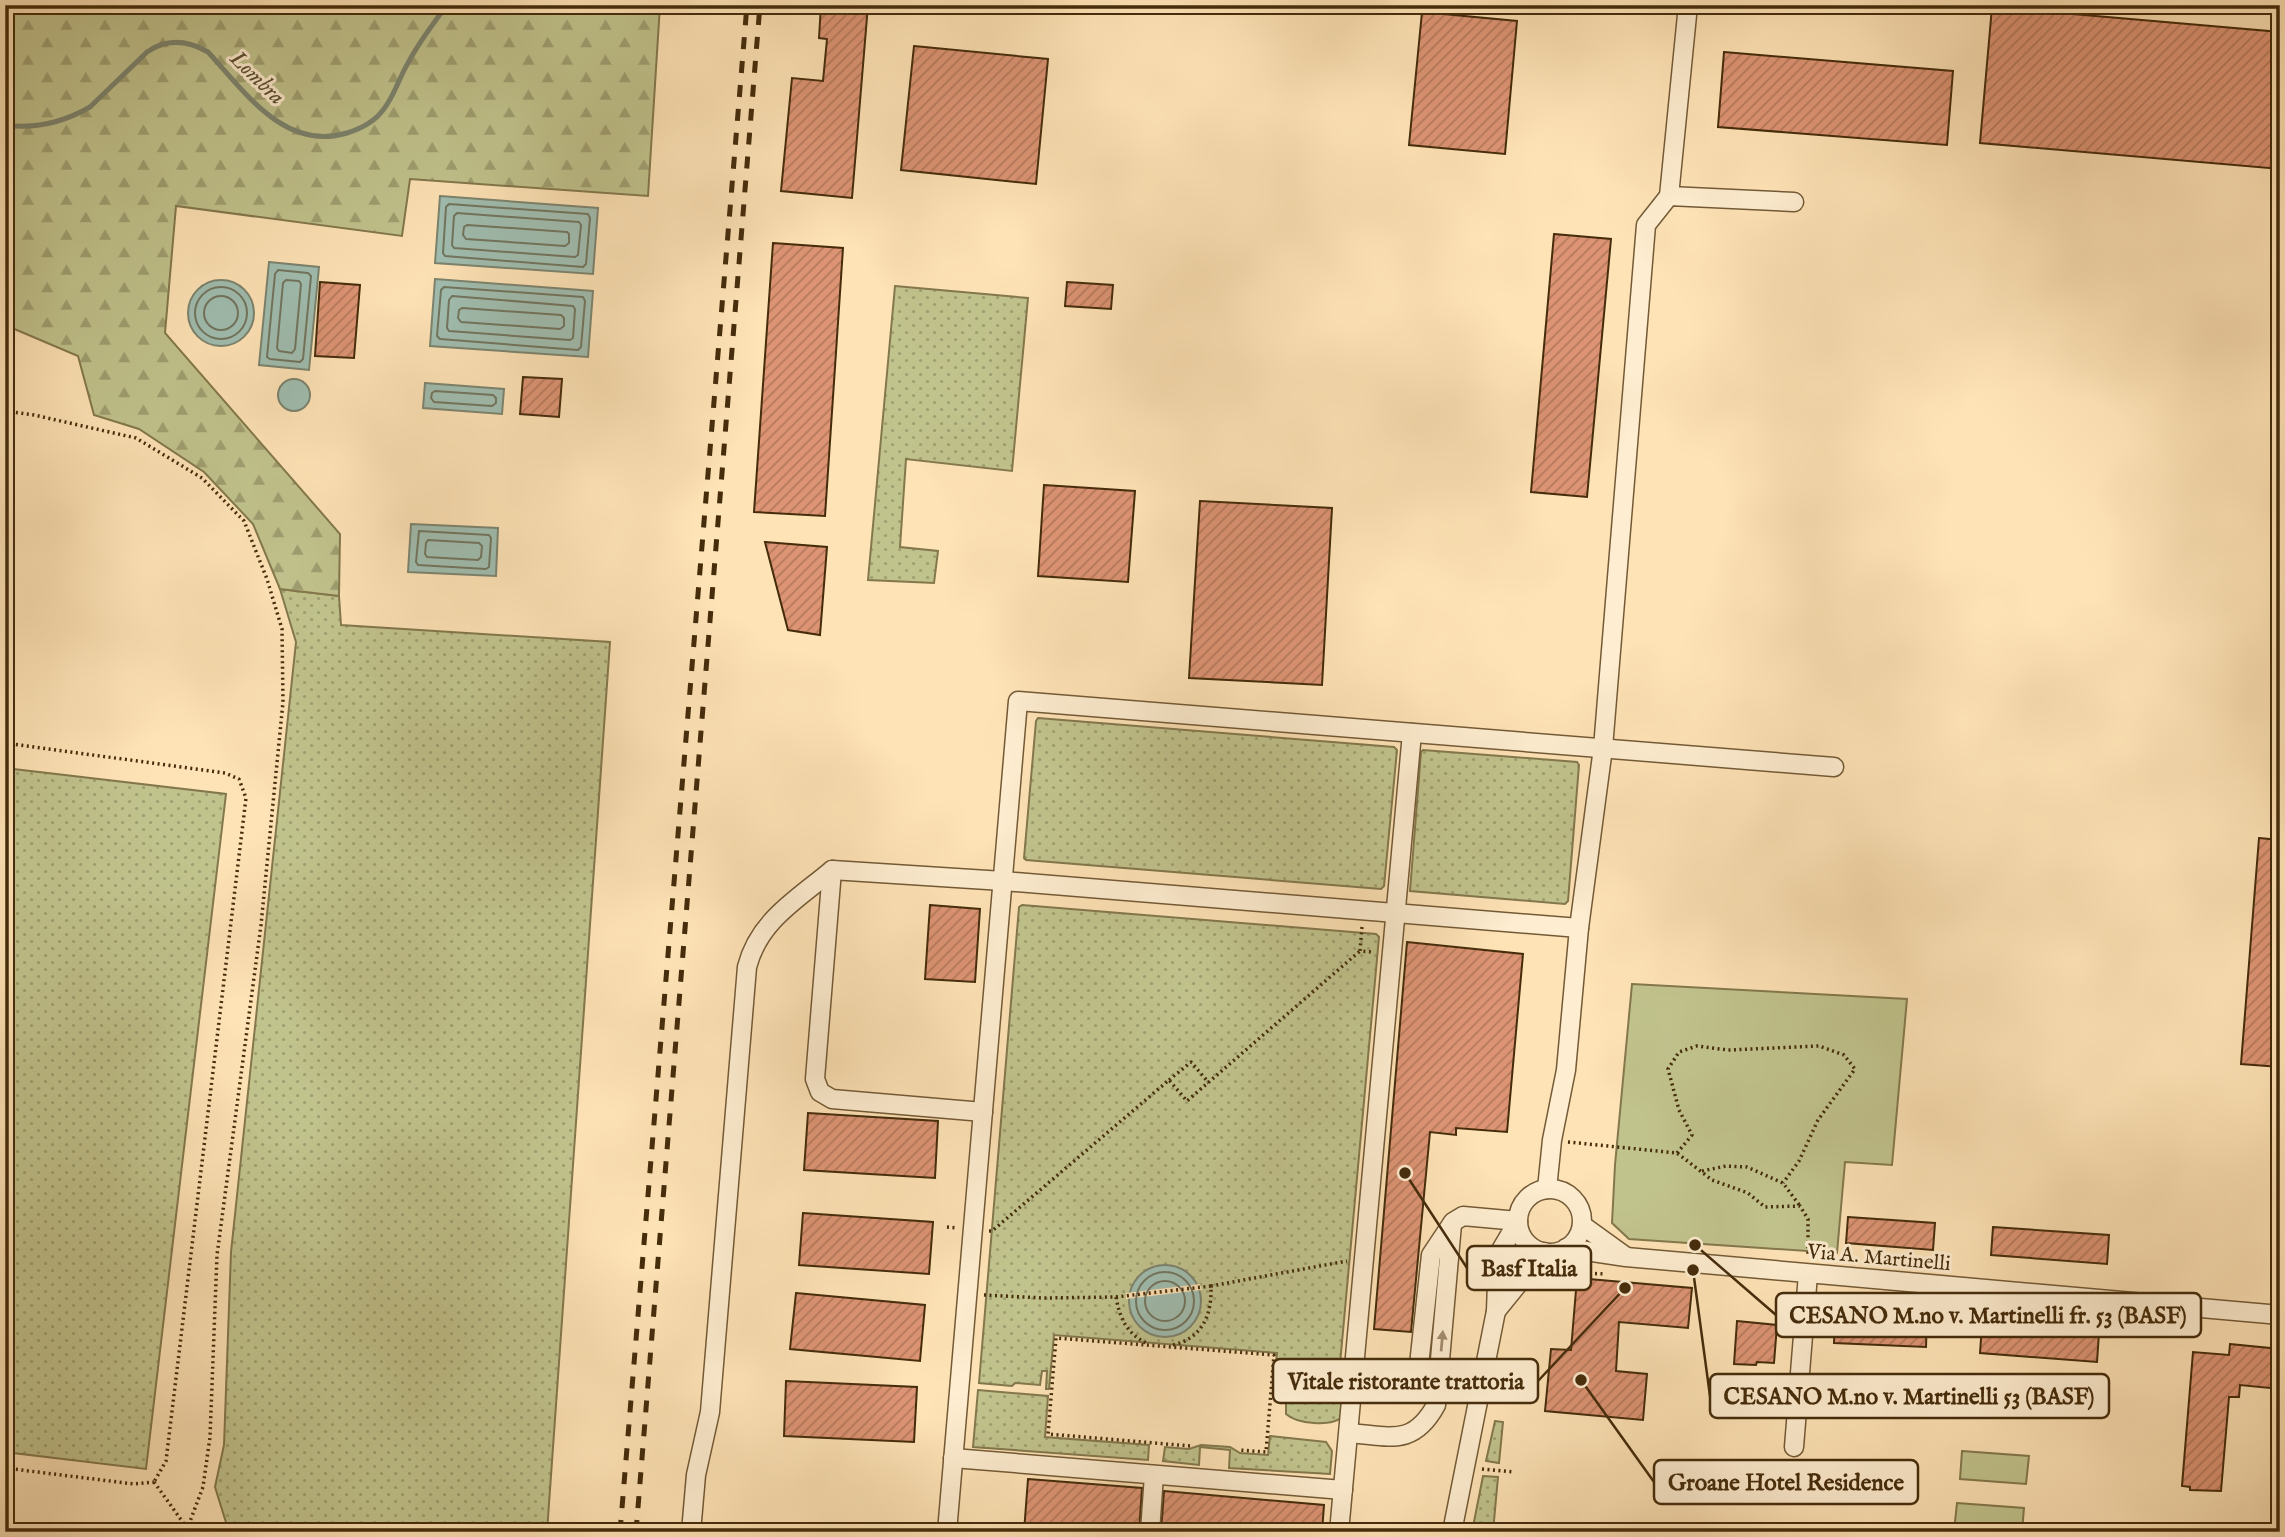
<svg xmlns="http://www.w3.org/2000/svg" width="2285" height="1537" font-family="'IM FELL English',serif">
<defs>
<pattern id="grass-dots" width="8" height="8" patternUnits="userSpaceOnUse" patternTransform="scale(1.75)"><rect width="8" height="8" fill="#c1c38d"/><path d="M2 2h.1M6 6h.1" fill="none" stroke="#9f9f71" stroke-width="1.8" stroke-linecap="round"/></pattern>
<pattern id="forest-firs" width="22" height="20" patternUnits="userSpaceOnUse" patternTransform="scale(1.75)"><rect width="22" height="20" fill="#c1c38d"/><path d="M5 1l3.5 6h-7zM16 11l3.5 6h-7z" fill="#9f9f71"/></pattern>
<pattern id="building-hatch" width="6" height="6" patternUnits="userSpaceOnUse" patternTransform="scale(1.75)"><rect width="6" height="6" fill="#dd9474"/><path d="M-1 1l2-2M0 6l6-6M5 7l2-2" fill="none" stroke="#b5795d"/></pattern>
</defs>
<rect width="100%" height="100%" fill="#fee3b6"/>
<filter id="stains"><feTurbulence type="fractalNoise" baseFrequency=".00286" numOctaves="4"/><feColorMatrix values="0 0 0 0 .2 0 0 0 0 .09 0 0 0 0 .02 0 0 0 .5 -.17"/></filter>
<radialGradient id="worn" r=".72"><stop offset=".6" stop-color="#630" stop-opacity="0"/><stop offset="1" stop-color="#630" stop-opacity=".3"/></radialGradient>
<g fill="url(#grass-dots)" stroke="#83784c" stroke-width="2">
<path d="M895 286 1028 298 1012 471 906 459 900 547 938 551 934 583 868 580Z"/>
<path d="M280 589 339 596 341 625 610 642 547 1532H229L215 1487 224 1445 231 1252 296 642Z"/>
<path d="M1038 718 1394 747 1397 750 1384 886 1381 889 1026 860 1024 858 1036 721Z"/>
<path d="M1423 750 1577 762 1579 765 1568 901 1565 904 1410 891 1421 752Z"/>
<path d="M5 768 226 794 146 1469 5 1452Z"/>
<path d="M1022 905 1376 934 1379 937 1340 1364 1334 1375 1327 1377 1275 1372 1277 1353 1054 1335 1049 1389H1046L1047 1371H1042L1040 1385 1015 1383 1012 1386 979 1383 1019 907Z"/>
<path d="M978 1390 1048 1396 1045 1437 1149 1445 1148 1460 973 1447Z"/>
<path d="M1300 1392 1332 1395 1343 1403 1342 1417C1331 1427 1297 1424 1286 1414V1401L1292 1394Z"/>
<path d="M1495 1421 1503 1422 1499 1463 1486 1461Z"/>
<path d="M1270 1436 1326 1442 1332 1451 1330 1474 1229 1468 1230 1450 1200 1447 1199 1465 1163 1461 1165 1447 1189 1449 1201 1445 1230 1447 1240 1453 1268 1455Z"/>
<path d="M1483 1476 1498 1477 1493 1532H1472Z"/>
</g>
<path fill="url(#forest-firs)" stroke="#83784c" stroke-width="2" d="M5 5H660L648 196 410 179 402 236 176 206 165 333 340 534 339 596 280 589 253 524 204 472 139 429 94 415 78 356 5 325Z"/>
<g fill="#c1c38d" stroke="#83784c" stroke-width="2">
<path d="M1632 984 1907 999 1892 1165 1845 1162 1837 1253 1629 1239 1612 1223 1615 1165Z"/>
<path d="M1962 1451 2029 1456 2026 1484 1960 1479Z"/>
<path d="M1957 1503 2024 1508 2022 1532 1954 1531Z"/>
</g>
<g fill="#a0beb1" stroke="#7c846f" stroke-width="2">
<path d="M440 196 598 208 593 274 435 263Z"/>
<path d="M269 262 319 267 309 370 259 365Z"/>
<path d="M435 279 593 291 588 357 430 346Z"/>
<circle cx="221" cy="313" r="33"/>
<circle cx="294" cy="395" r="16"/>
<path d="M425 383 504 389 502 414 423 408Z"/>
<path d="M411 524 498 528 496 576 408 572Z"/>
<circle cx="1165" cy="1301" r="36"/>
</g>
<path fill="#fee3b6" d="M1200 1284 1202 1290 1126 1299V1293Z"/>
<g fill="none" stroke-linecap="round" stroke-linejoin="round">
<g stroke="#72755e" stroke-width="2">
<path d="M449 204 588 214 590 218 586 264 583 267 445 256 443 253 446 207Z"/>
<path d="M457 213 579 222 581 225 578 255 575 257 454 248 452 245 454 216Z"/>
<path d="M467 225 567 232 569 234V243L565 246 466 239 463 235 464 227Z"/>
<path d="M278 270 308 273 311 276 303 359 300 362 270 359 267 357 275 274Z"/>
<path d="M286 280 299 281 301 284 295 349 292 353 279 351 277 348 283 283Z"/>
<path d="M444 287 583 297 585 301 581 347 578 350 440 339 437 336 441 290Z"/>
<circle cx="221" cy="313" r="26"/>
<circle cx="221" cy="313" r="17"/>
<path d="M452 296 573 306 575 309 573 338 570 340 449 331 447 328 449 300Z"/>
<path d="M462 308 561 315 564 318V326L560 329 461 322 458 318 459 310Z"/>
<path d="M435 391 493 395 496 398V403L492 406 434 402 431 398 432 393Z"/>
<path d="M419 531 489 535 491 538 489 567 486 569 418 565 416 562Z"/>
<path d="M428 540 479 543 482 546 481 557 478 560 427 557 425 554 426 543Z"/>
<circle cx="1165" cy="1301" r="29"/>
<circle cx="1165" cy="1301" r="20"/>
</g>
<path stroke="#7c846f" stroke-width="5" d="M5 125C34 129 64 122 90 107L147 52C167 38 187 40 208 52 245 92 285 152 347 133 360 129 375 121 383 110 394 97 399 78 408 63 419 42 433 24 447 5"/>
</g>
<g fill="url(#building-hatch)" stroke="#452c0b" stroke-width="2">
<path d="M821 5H868L852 198 781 191 792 78 823 81 827 39 819 38Z"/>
<path d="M1992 7 2280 32V169L1980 143Z"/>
<path d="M1422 12 1517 21 1505 154 1409 145Z"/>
<path d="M914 46 1048 59 1036 184 901 170Z"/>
<path d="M1724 52 1953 71 1947 145 1718 127Z"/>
<path d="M1554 234 1611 239 1587 497 1531 492Z"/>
<path d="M773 243 843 248 825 516 754 512Z"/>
<path d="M320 282 360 285 354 358 315 356Z"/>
<path d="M1067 282 1113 285 1111 309 1065 306Z"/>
<path d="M523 377 562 379 559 417 520 414Z"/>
<path d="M1044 485 1135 491 1128 582 1038 576Z"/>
<path d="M1200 501 1332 508 1322 685 1189 678Z"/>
<path d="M765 542 827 547 820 635 788 630Z"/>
<path d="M2259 838 2280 840V1067L2241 1064Z"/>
<path d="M930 905 980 909 975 982 925 979Z"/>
<path d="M1407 942 1523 954 1507 1132 1456 1128V1135L1430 1132 1411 1332 1374 1329Z"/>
<path d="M808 1113 938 1121 935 1178 804 1170Z"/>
<path d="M803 1213 933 1222 929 1274 799 1265Z"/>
<path d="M1848 1217 1935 1223 1933 1250 1846 1243Z"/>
<path d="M1993 1227 2109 1235 2107 1264 1991 1255Z"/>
<path d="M1577 1278 1692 1288 1688 1328 1619 1322 1616 1371 1647 1374 1643 1420 1545 1411 1551 1349 1571 1350Z"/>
<path d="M796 1293 925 1305 920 1361 790 1349Z"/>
<path d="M1835 1314 1927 1318 1926 1347 1834 1343Z"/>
<path d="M1737 1321 1777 1325 1774 1363 1757 1362 1756 1365 1734 1364Z"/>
<path d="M1982 1325 2099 1333 2097 1362 1980 1353Z"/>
<path d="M2230 1344 2280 1349V1389L2240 1385 2239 1397H2229L2221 1491 2190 1490V1487L2182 1486 2193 1352 2229 1355Z"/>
<path d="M786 1381 917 1387 914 1442 784 1436Z"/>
<path d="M1028 1479 1142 1488 1139 1532H1024Z"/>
<path d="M1164 1491 1324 1505 1322 1532H1161Z"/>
</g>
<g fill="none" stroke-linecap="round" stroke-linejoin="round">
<g stroke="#735a36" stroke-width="21">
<g id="minor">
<path d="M1669 196 1688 5"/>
<path d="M832 870 815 1079 820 1092 832 1099 983 1112"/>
<path d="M1579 928 1603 748 1646 225 1669 196 1794 202"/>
<circle cx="1550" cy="1221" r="32"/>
<path d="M1582 1225 1625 1256"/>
<path d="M1566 1248 1626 1257 2280 1315"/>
<path d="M1496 1311 1544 1252"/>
<path d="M1353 1389 1398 1392 1413 1387 1418 1374 1431 1255 1453 1222 1463 1216 1518 1221 1498 1255 1496 1311 1452 1532"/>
<path d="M1349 1433C1390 1436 1413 1447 1436 1405L1452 1224"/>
<path d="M1794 1447 1808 1274"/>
<path d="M953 1458 1343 1490"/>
<path d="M691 1532 696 1475 710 1412 747 967C759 920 798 899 832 870L1003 881 1579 928 1566 1070 1552 1140 1547 1189"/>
<path d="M947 1532 1018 701 1834 767"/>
<path d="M1150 1532 1154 1475"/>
<path d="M1339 1532 1412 733"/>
</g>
</g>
<g stroke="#452c0b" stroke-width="3.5" stroke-dasharray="2 3.5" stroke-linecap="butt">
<path d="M5 411 34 415 136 438 202 478 244 521 267 579 282 629 283 702 261 925 217 1255 210 1437 203 1487 186 1532"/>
<path d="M5 743 225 773 239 779 246 798 166 1461 154 1482"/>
<path d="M1362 927 1360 951 1374 952"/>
<path d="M1169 1080 1191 1062 1209 1083"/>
<path d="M1568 1142 1677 1153 1712 1180 1748 1193 1765 1207 1800 1206 1808 1219V1255"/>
<path d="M1677 1153 1692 1135 1679 1110 1668 1069 1679 1052 1697 1046 1728 1050 1819 1046 1844 1055 1855 1069 1818 1120 1799 1161 1783 1183"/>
<path d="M1702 1171 1726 1166 1747 1167 1783 1183 1800 1206"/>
<path d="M947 1227 957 1228"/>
<path d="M989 1231H992L1169 1080 1187 1101 1360 951"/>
<path d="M1551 1272 1606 1274"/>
<path d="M984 1295 1043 1298 1116 1297C1120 1319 1127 1334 1148 1344"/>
<path d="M1116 1297 1211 1286"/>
<path d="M1173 1345C1203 1338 1212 1314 1211 1286L1347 1261"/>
<path d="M1190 1446 1048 1434 1056 1338 1274 1355 1266 1452 1239 1450"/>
<path d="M5 1468 134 1484 154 1482"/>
<path d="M1482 1469 1514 1472"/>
<path d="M154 1482 187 1528"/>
</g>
<use href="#minor" stroke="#feedd0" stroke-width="18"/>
<g stroke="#452c0b" stroke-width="5" stroke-dasharray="12 12" stroke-linecap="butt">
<path d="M620 1532 747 5"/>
<path d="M636 1532 760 5"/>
</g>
</g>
<defs><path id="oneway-solid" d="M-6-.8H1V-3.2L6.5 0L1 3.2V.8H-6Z" transform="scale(1.75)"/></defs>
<use fill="#a28c6e" href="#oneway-solid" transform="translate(1442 1341) rotate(-85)"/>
<g text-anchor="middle" stroke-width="6" stroke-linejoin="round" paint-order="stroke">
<g font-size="21" fill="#452c0b" stroke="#feedd0">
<text transform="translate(1879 1257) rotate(5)" y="7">Via A. Martinelli</text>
</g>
<g font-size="23" font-style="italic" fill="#5c5034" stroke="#feedd0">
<text transform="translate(258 77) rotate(44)" y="8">Lombra</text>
</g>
</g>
<path fill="none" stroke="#452c0b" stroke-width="2.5" d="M1405 1173L1467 1268M1695 1245L1776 1315M1625 1288L1538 1381M1693 1270L1710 1396M1581 1380L1654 1482"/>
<g fill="#452c0b" stroke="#feedd0" stroke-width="2.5">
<circle cx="1405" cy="1173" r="7"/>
<circle cx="1695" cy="1245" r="7"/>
<circle cx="1625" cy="1288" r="7"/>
<circle cx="1693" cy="1270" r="7"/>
<circle cx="1581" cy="1380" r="7"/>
</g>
<g fill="#feedd0" stroke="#452c0b" stroke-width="2.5">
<rect x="1467" y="1246" width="124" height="44" rx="7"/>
<rect x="1776" y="1293" width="425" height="44" rx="7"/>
<rect x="1273" y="1359" width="265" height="44" rx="7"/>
<rect x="1710" y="1374" width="399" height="44" rx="7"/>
<rect x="1654" y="1460" width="264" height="44" rx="7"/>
</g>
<g font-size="23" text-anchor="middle" font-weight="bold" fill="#452c0b">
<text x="1529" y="1276">Basf Italia</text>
<text x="1988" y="1323">CESANO M.no v. Martinelli fr. 53 (BASF)</text>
<text x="1406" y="1389">Vitale ristorante trattoria</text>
<text x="1909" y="1404">CESANO M.no v. Martinelli 53 (BASF)</text>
<text x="1786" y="1490">Groane Hotel Residence</text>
</g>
<rect width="2285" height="1537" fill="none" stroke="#fee3b6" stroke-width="28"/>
<rect x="7" y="7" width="2271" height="1523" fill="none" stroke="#452c0b" stroke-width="3.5"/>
<rect x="14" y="14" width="2257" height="1509" fill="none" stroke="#452c0b" stroke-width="2"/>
<rect width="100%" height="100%" filter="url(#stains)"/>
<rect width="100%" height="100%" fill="url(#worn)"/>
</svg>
